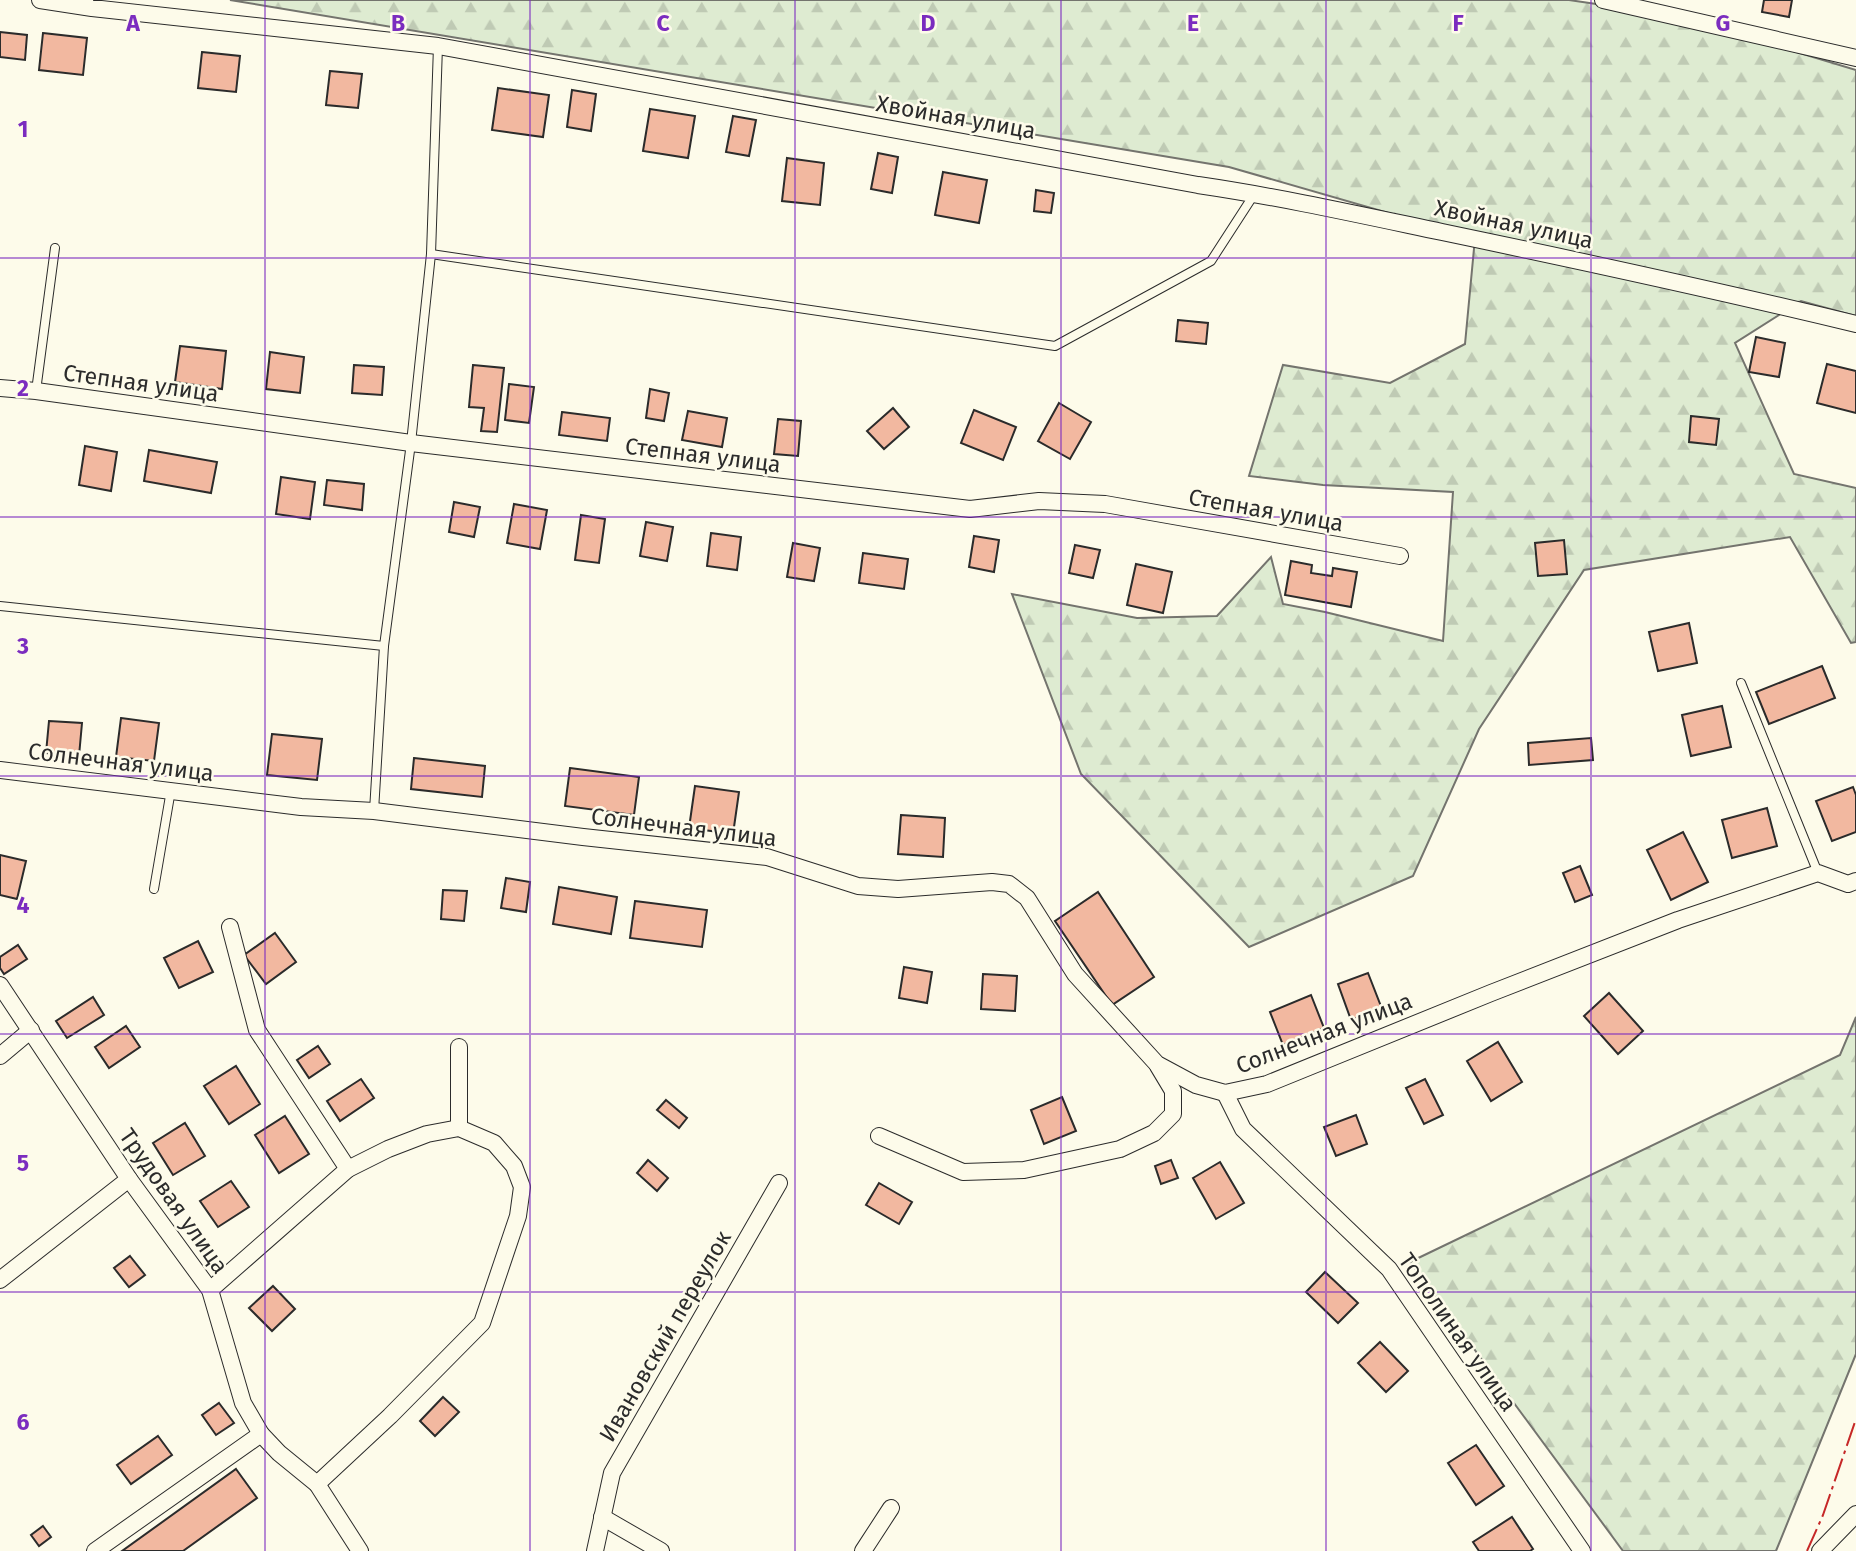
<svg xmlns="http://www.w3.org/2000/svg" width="1856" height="1551" font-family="'Fira Sans',sans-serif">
<defs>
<pattern id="forest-firs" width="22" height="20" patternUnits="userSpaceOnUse" patternTransform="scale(1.75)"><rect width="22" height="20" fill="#deebd1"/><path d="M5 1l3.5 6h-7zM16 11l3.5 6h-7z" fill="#bfcab4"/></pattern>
</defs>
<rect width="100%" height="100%" fill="#fdfbea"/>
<g fill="url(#forest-firs)" stroke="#74746e" stroke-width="2">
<path d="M230 0H1569L1678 16 1856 70V316L1801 301 1735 343 1794 474 1856 488V642L1851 643 1790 537 1584 570 1479 729 1413 876 1249 947 1081 774 1012 594 1137 618 1217 616 1271 557 1283 604 1325 612 1443 641 1453 492 1323 485 1249 476 1283 365 1390 383 1465 344 1475 238 1229 167Z"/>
<path d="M1856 1017V1354L1776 1551H1623L1410 1262 1840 1055Z"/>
</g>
<g fill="#f2b8a0" stroke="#2b2b2b" stroke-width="2">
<path d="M1764 0H1792L1789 17 1762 12Z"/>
<path d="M0 32 27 35 25 60 0 57Z"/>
<path d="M43 33 87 38 83 75 39 70Z"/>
<path d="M202 52 240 56 236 92 198 88Z"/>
<path d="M330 71 362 74 358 108 326 105Z"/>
<path d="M498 88 549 95 543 137 492 130Z"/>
<path d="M572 90 596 94 591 131 567 127Z"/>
<path d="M650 109 695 116 688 158 643 151Z"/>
<path d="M733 116 756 120 749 156 726 152Z"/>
<path d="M878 153 898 157 892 193 871 189Z"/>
<path d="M787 158 824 163 820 205 782 201Z"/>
<path d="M943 172 987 180 979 223 935 215Z"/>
<path d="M1036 190 1054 193 1051 213 1034 211Z"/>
<path d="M1178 320 1208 323 1206 344 1176 341Z"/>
<path d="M1756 337 1785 343 1779 377 1749 372Z"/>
<path d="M180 346 226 351 222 389 175 382Z"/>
<path d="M270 352 304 357 300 393 266 389Z"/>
<path d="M1827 364 1856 371V413L1817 403Z"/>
<path d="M354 365 384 367 382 395 352 393Z"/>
<path d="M473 365 504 368 497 432 481 431 484 408 469 407Z"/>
<path d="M509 384 534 387 529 423 505 420Z"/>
<path d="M650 389 669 393 664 421 646 418Z"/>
<path d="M1059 403 1091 422 1070 459 1038 441Z"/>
<path d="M893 408 909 427 884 449 867 431Z"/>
<path d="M974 410 1016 427 1003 460 961 443Z"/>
<path d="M688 411 727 418 722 447 682 440Z"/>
<path d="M562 412 610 418 607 441 559 435Z"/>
<path d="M1691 416 1719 419 1716 445 1689 442Z"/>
<path d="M778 419 801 421 798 456 774 454Z"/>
<path d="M85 446 117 452 111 491 79 485Z"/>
<path d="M149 450 217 462 211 493 144 481Z"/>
<path d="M281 477 315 482 310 519 276 514Z"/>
<path d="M327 480 364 484 362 510 324 505Z"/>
<path d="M454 502 480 507 474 537 449 532Z"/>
<path d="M514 504 547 510 540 549 507 543Z"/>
<path d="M581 515 605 519 599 563 575 560Z"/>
<path d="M646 522 673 527 667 561 640 556Z"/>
<path d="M711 533 741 537 737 570 707 566Z"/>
<path d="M974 536 999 540 994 572 969 567Z"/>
<path d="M1564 540 1567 574 1538 576 1535 543Z"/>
<path d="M793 543 820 548 814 581 787 577Z"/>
<path d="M1075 545 1100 550 1093 578 1069 573Z"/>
<path d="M863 553 908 559 904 589 859 583Z"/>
<path d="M1291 561 1312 565 1311 573 1332 576 1333 568 1357 572 1351 607 1285 595Z"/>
<path d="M1136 564 1172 572 1163 613 1127 605Z"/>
<path d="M1689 623 1697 663 1658 671 1649 632Z"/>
<path d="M1822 666 1835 698 1769 724 1756 692Z"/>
<path d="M1722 706 1731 747 1691 756 1682 715Z"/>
<path d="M121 718 159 723 154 761 116 757Z"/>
<path d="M49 721 82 723 79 756 46 753Z"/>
<path d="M272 734 322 739 317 780 267 775Z"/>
<path d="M1591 738 1593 760 1529 765 1528 743Z"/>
<path d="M414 758 485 766 482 797 411 789Z"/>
<path d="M570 768 639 777 634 815 565 806Z"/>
<path d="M695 786 739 792 733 834 689 828Z"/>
<path d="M1853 787 1856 795V832L1832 841 1816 801Z"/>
<path d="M1767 808 1777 846 1732 858 1722 820Z"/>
<path d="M901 815 945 818 943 857 898 854Z"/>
<path d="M1683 832 1708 882 1671 900 1647 850Z"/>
<path d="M0 855 26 861 17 899 0 895Z"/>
<path d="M1580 866 1592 895 1575 902 1563 873Z"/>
<path d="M506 878 530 882 526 912 501 908Z"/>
<path d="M559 887 617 897 611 934 553 924Z"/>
<path d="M443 890 467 891 464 921 441 919Z"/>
<path d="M1098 892 1154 977 1112 1005 1055 921Z"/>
<path d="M635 901 707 910 702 947 630 938Z"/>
<path d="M275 933 296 962 266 984 244 955Z"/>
<path d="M198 941 213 972 179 988 164 958Z"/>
<path d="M18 945 27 959 4 974 0 968V957Z"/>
<path d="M904 967 932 972 927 1003 899 998Z"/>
<path d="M1368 973 1382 1009 1351 1020 1338 984Z"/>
<path d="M983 974 1017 976 1015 1011 981 1009Z"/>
<path d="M1609 993 1643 1031 1618 1054 1584 1016Z"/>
<path d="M1311 995 1324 1028 1283 1045 1270 1012Z"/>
<path d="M93 997 104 1015 67 1038 56 1021Z"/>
<path d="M126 1026 140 1047 109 1068 95 1047Z"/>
<path d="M1498 1042 1522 1082 1491 1101 1467 1061Z"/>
<path d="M318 1046 330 1064 309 1078 297 1060Z"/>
<path d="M236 1066 260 1104 229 1124 204 1086Z"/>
<path d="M361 1079 374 1098 340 1121 327 1101Z"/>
<path d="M1425 1079 1443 1115 1424 1124 1406 1088Z"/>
<path d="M1062 1097 1076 1131 1044 1144 1031 1110Z"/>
<path d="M666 1100 687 1118 679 1128 657 1110Z"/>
<path d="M1356 1115 1367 1144 1336 1156 1324 1127Z"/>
<path d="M285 1116 309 1154 279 1173 255 1135Z"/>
<path d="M185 1123 205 1156 173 1175 153 1143Z"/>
<path d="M648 1160 668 1178 657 1191 637 1173Z"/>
<path d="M1171 1160 1178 1178 1161 1184 1155 1166Z"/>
<path d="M1220 1162 1244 1203 1216 1219 1193 1178Z"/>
<path d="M231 1181 249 1207 218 1227 200 1201Z"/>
<path d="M879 1183 912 1202 899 1224 866 1205Z"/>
<path d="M130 1256 145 1275 129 1287 114 1268Z"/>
<path d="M1325 1272 1358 1303 1338 1323 1306 1292Z"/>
<path d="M273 1286 295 1309 272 1331 249 1308Z"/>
<path d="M1380 1342 1408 1371 1386 1392 1358 1363Z"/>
<path d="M443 1397 459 1412 435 1436 420 1421Z"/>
<path d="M219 1403 234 1423 216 1435 202 1415Z"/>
<path d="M158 1436 172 1455 131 1484 117 1465Z"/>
<path d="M1476 1445 1504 1486 1476 1505 1448 1463Z"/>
<path d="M236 1469 257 1498 183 1551H122Z"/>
<path d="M1512 1517 1533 1549 1530 1551H1479L1473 1542Z"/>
<path d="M43 1526 51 1537 39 1546 31 1535Z"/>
</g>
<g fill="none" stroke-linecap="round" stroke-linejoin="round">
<g stroke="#2b2b2b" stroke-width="10">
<g id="service">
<path d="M431 254 1055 346 1211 261 1255 193"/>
<path d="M36 391 55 248"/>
<path d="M0 606 384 646"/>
<path d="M1741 683 1818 873"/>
<path d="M374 811 384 646 411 443 431 254 438 46"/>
<path d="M154 889 171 790"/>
</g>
</g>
<g stroke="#2b2b2b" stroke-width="18">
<g id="minor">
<path d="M40 0 92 8 438 46 1198 185C1280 197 1361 215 1442 232 1581 261 1719 291 1856 324"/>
<path d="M1603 0 1856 58"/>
<path d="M0 388 36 391 411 443 970 509 1039 501 1105 504 1400 556"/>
<path d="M0 770 301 807 374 811 583 837 767 857 858 886 898 889 992 882 1009 884 1027 898 1075 974 1157 1064 1196 1085 1225 1093 1267 1084 1491 993 1678 920 1818 873 1848 884 1856 881"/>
<path d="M230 927 257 1030 348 1169"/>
<path d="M0 985 129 1179 210 1290 243 1403 261 1434 279 1453 317 1484 360 1551"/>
<path d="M459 1047V1128"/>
<path d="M0 1056 31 1030"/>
<path d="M1225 1093 1243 1129 1389 1269 1582 1551"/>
<path d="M879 1136 963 1172 1024 1170 1120 1149 1154 1133 1173 1114V1091L1158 1066"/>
<path d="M0 1280 129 1179"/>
<path d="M210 1290 348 1169 388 1149 427 1134 459 1128 494 1143 514 1166 522 1187 518 1216 482 1323 390 1416 317 1484"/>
<path d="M602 1517 661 1551"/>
<path d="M95 1551 261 1434"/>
<path d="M595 1551 612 1473 779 1183"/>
<path d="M863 1551 891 1508"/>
<path d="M1820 1551 1856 1514"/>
</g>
</g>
<use href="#service" stroke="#fdfbea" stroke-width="8"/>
<use href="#minor" stroke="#fdfbea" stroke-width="16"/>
<path stroke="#c62828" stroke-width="2" stroke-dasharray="24 5 3.5 5" stroke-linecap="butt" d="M1807 1551 1823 1515 1856 1419"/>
</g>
<path fill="none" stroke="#7b2cbf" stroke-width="2" stroke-opacity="0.55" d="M265 0V1551M530 0V1551M795 0V1551M1061 0V1551M1326 0V1551M1591 0V1551M0 258H1856M0 517H1856M0 776H1856M0 1034H1856M0 1292H1856"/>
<g text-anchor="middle" stroke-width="5" stroke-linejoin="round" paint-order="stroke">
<g font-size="23" fill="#2b2b2b" stroke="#fdfbea">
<text transform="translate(956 117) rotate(10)" y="8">Хвойная улица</text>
<text transform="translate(1514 224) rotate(12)" y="8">Хвойная улица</text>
<text transform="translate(141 383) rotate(8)" y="8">Степная улица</text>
<text transform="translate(703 455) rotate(7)" y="8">Степная улица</text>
<text transform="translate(1266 510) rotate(10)" y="8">Степная улица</text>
<text transform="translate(121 762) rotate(7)" y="8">Солнечная улица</text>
<text transform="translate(684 827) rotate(7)" y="8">Солнечная улица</text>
<text transform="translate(1324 1033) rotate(-21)" y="8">Солнечная улица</text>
<text transform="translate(174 1201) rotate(55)" y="8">Трудовая улица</text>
<text transform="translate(1458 1332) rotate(55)" y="8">Тополиная улица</text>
<text transform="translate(665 1336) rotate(-60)" y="8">Ивановский переулок</text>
</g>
</g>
<g font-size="23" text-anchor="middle" font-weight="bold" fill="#7b2cbf" stroke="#fdfbea" stroke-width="5" stroke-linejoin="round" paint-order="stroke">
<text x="133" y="31">A</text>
<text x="398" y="31">B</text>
<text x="663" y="31">C</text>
<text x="928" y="31">D</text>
<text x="1193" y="31">E</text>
<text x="1458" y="31">F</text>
<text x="1723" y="31">G</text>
<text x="23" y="137">1</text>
<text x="23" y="396">2</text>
<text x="23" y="654">3</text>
<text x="23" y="913">4</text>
<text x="23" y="1171">5</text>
<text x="23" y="1430">6</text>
</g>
</svg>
